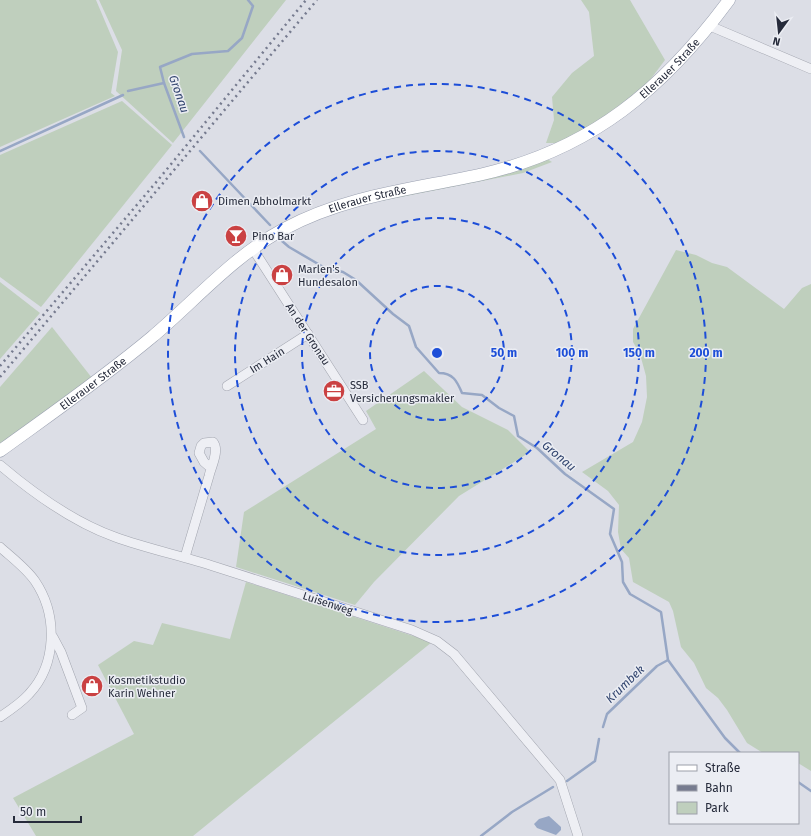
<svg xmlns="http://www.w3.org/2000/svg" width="811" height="836" font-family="'Fira Sans',sans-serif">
<rect width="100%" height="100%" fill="#dcdee6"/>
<g fill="#bfcfbd">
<path d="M0 0H96L118 52 111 93 115 96 0 147Z"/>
<path d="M99 0H286L173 143 116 91 122 50Z"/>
<path d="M581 0H630L665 60 647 84 603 118 560 143H546L554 120 552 97 572 73 594 56 589 12Z"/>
<path d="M122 101 172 145 41 307 0 277V155Z"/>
<path d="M547 159 552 162 523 173 381 201 382 199Z"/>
<path d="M676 250 696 255 712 263 727 267 784 309 802 288 811 284V771L798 763V753H763L747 743 727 710 718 698 706 688 694 663 681 647 673 611 669 602 633 582 629 558 621 549 618 532 619 505 608 491 582 472 633 442 642 422 647 397 646 376 640 354 633 342V329Z"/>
<path d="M0 282 40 313 0 359Z"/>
<path d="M52 327 92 378 0 445V387Z"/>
<path d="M424 371 462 407 508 430 530 452 459 496 374 582 355 605 236 567 244 512 376 429 366 411Z"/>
<path d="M246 582 432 642 193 836H36L13 798 134 734 98 665 134 641 153 645 162 623 230 639Z"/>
</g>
<path fill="#97a7c5" d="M549 816 561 827V830L556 835 537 828 534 824 539 819Z"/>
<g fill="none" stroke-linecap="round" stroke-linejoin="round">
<g stroke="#97a7c5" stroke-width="2.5">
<path d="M128 91 164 83"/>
<path d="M184 137 164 83 160 67 192 54 228 51 242 38 253 6 248 0"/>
<path d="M0 151 123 95"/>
<path d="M200 151 270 225"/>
<path d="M282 241 289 247 325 268 343 272 356 280 393 314 409 326 416 347 439 373C453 373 457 381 462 393L482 395 499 408 514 416 518 436 537 448 565 474 614 509 610 534 622 562 623 582 630 594 661 612 668 660 725 738 740 753"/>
<path d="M603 727 607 714 657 666 668 660"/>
<path d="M567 781 595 761 599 739"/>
<path d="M798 782 811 791"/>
<path d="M481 836 512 812 553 787"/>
</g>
<g stroke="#a2a5af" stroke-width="10">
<g id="minor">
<path d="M710 26 811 69"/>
<path d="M253 249 363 420"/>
<path d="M227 386 308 334"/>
<path d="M0 465C33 493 73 522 115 537 148 549 183 556 216 567 281 588 347 609 412 630L437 641 454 654 560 780 578 836"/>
<path d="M0 547C11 557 26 568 35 581 58 615 57 664 29 694 21 703 9 711 0 717"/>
<path d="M185 557 209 476C211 467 220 450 213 442L204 443 201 446 199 453 204 462 211 468"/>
<path d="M53 637 61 652 82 708 72 715"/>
</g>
</g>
<g stroke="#9ba1b1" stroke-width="13">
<g id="major">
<path id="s1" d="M0 451C51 414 103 378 152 337 195 301 233 256 284 229 347 195 415 189 483 174 592 149 664 88 729 0"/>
</g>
</g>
<use href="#minor" stroke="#eeeff4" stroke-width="9"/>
<use href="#major" stroke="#fff" stroke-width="12"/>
<g stroke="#767b8f" stroke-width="2.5" stroke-dasharray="2 4" stroke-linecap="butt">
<path d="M0 366 158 180 306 0"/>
<path d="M0 377 317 0"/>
</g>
</g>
<g fill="none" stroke="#1d4ed8" stroke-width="2" stroke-dasharray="7 5">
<circle cx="437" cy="353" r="67"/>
<circle cx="437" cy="353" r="135"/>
<circle cx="437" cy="353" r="202"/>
<circle cx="437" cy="353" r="269"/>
</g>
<defs>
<g id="shop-disc" transform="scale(1.15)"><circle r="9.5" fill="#ca4142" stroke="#ebedf3"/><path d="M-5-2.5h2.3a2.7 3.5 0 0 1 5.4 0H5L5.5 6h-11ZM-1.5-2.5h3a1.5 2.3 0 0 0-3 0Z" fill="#fff"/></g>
<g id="bar-disc" transform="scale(1.15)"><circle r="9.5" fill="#ca4142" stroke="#ebedf3"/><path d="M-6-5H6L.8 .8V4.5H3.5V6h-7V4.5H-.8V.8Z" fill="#fff"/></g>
<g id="office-disc" transform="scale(1.15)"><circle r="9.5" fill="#ca4142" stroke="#ebedf3"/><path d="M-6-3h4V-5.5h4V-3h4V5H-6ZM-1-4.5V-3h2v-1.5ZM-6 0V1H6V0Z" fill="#fff"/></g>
</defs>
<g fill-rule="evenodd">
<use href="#shop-disc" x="202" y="201"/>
<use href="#bar-disc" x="236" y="236"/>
<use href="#shop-disc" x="282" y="275"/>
<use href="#office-disc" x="334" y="391"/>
<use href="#shop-disc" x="92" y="686"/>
</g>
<g text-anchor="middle" stroke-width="3" stroke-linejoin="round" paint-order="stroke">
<g font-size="11" fill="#262b3b" stroke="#ebedf3">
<text dy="4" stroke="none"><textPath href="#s1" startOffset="786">Ellerauer Straße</textPath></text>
<text dy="4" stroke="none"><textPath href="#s1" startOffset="450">Ellerauer Straße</textPath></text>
<text transform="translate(308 334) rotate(57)" y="4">An der Gronau</text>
<text transform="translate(267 360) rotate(-32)" y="4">Im Hain</text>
<text dy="4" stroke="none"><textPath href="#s1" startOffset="115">Ellerauer Straße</textPath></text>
<text transform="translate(328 603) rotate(18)" y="4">Luisenweg</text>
</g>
<g font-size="11" fill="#262b3b" stroke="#ebedf3" text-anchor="start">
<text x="218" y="205">Dimen Abholmarkt</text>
<text x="252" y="240">Pino Bar</text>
<text x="298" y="273">Marlen's<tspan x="298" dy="13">Hundesalon</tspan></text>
<text x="350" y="389">SSB<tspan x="350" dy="13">Versicherungsmakler</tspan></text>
<text x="108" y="684">Kosmetikstudio<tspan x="108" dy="13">Karin Wehner</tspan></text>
</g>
<g font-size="12" font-style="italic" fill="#31446e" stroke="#ebedf3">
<text transform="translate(179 94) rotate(71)" y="4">Gronau</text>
<text transform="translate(559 456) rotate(40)" y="4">Gronau</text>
<text transform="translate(625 684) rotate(-44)" y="4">Krumbek</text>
</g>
</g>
<circle cx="437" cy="353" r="6" fill="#1d4ed8" stroke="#ebedf3" stroke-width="2"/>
<g font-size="12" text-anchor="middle" font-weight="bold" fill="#1d4ed8" stroke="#ebedf3" stroke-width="3" stroke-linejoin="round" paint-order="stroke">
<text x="504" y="357">50 m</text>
<text x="572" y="357">100 m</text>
<text x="639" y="357">150 m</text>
<text x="706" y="357">200 m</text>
</g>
<rect x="669" y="752" width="130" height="72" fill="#ebedf3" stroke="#9c9fa9"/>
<rect x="677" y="765" width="20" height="6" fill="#ffffff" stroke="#9c9fa9"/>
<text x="705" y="772" font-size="12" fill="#262b3b">Straße</text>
<rect x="677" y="785" width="20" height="6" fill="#767b8f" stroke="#9c9fa9"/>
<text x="705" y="792" font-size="12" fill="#262b3b">Bahn</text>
<rect x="677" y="802" width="20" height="12" fill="#bfcfbd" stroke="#9c9fa9"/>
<text x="705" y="812" font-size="12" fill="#262b3b">Park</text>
<g transform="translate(779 32) rotate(195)" stroke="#ebedf3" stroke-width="3" paint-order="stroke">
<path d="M0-3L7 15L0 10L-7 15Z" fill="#262b3b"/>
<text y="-6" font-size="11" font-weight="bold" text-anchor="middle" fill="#262b3b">N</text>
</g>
<path d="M14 816v6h67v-6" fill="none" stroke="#262b3b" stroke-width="2"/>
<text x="20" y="816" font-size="12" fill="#262b3b" stroke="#ebedf3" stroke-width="3" paint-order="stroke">50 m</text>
</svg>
